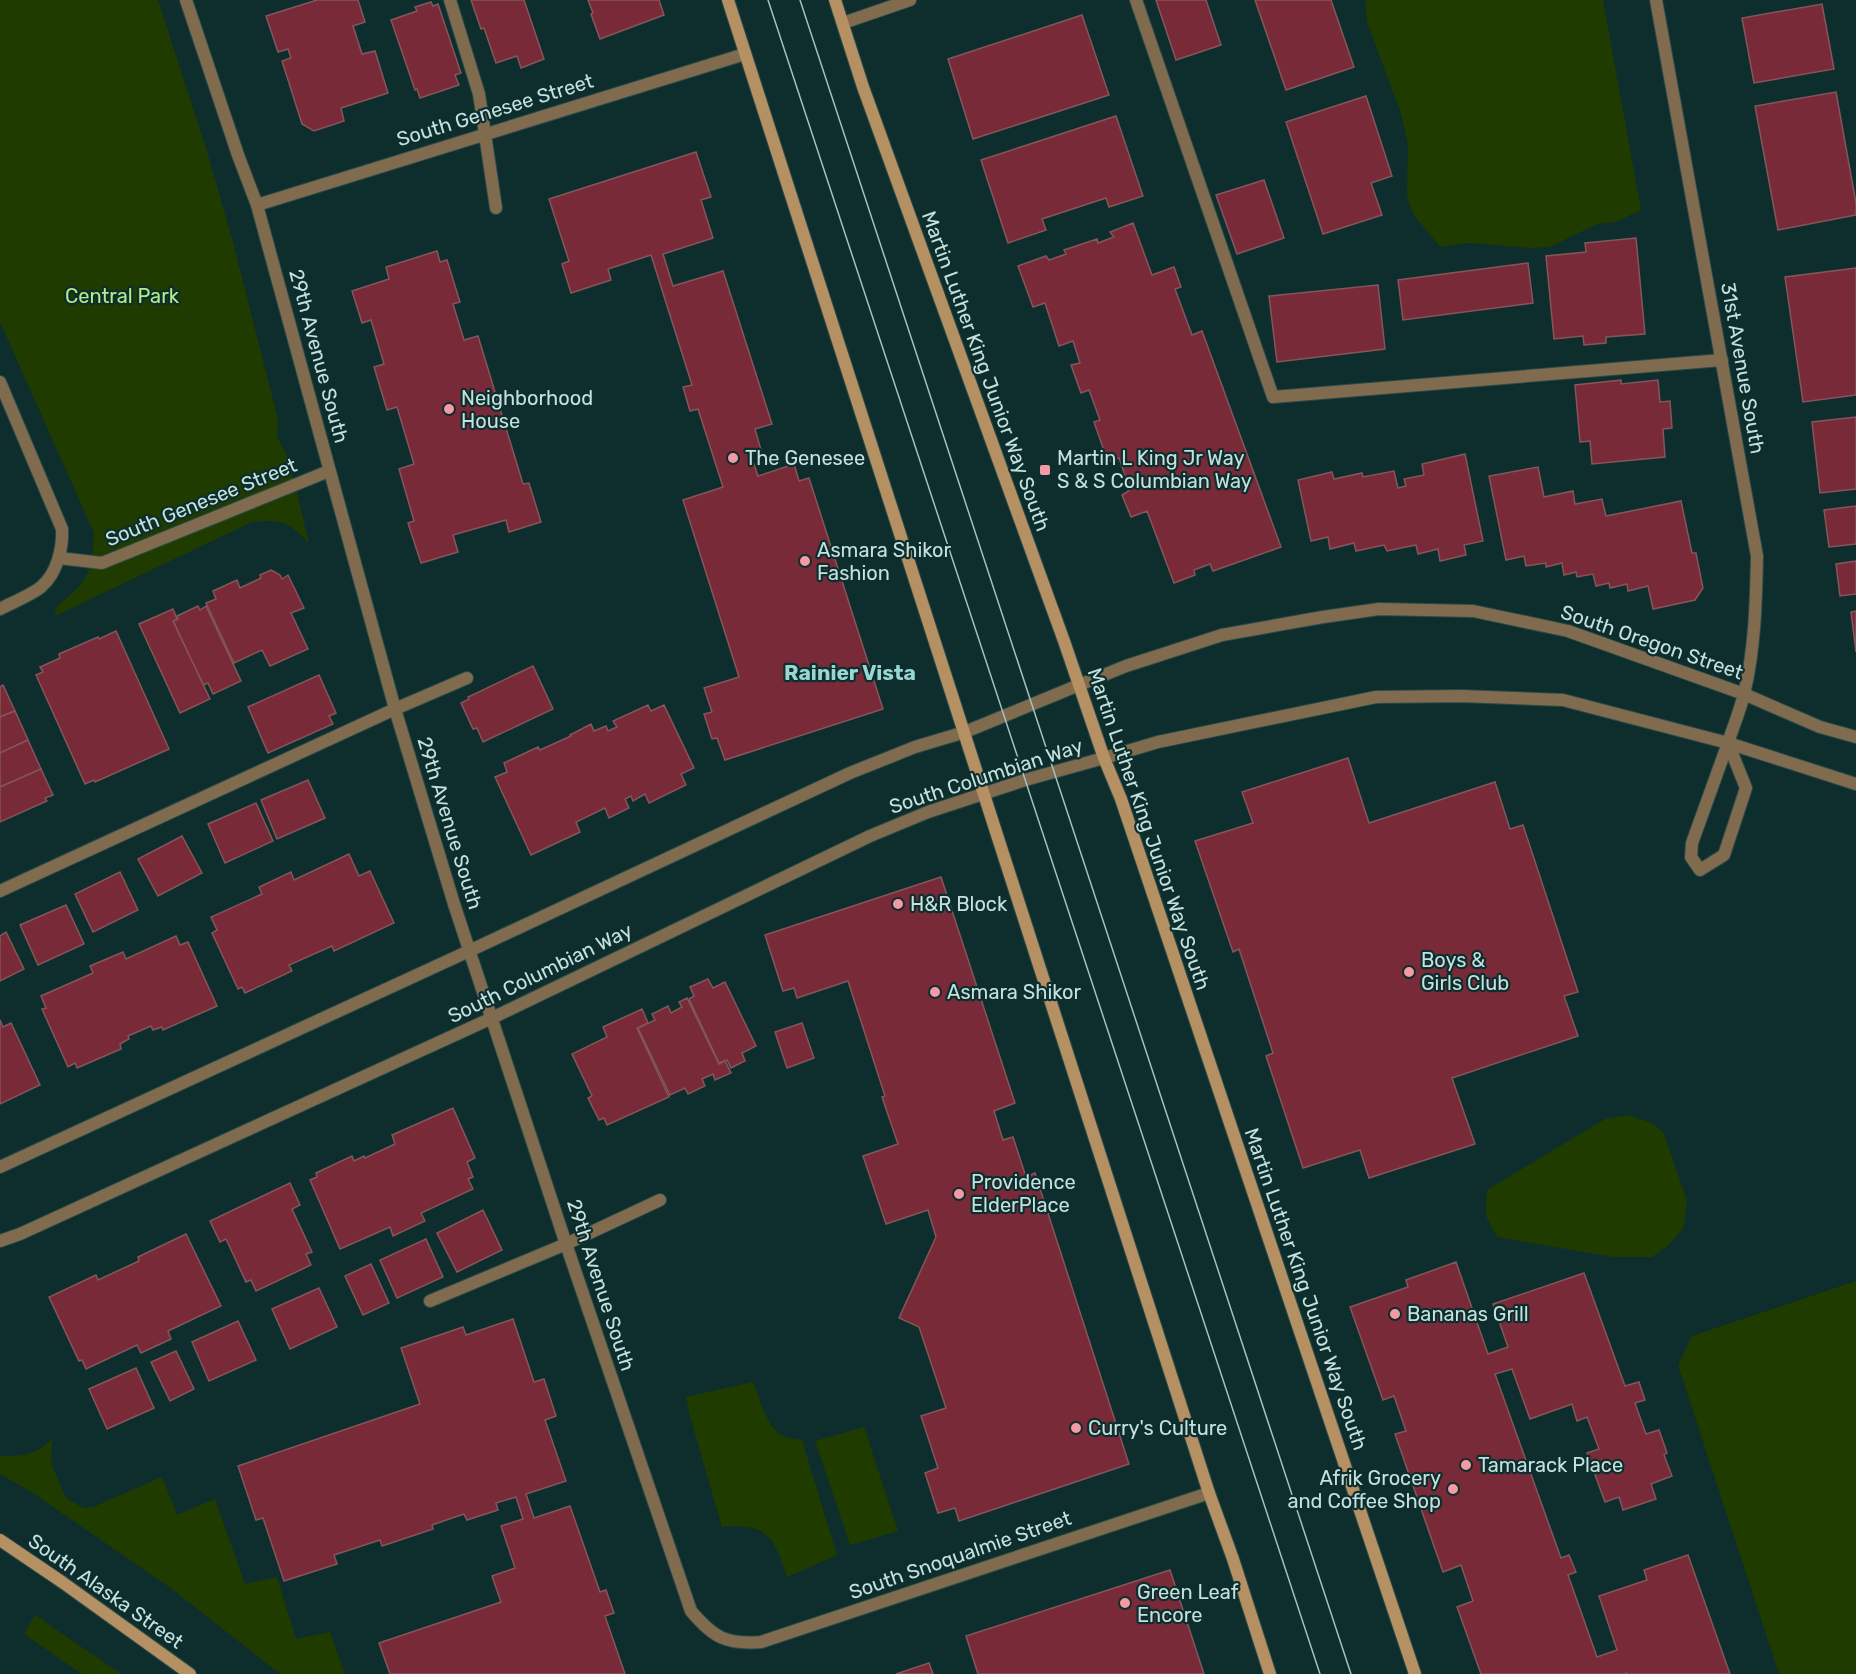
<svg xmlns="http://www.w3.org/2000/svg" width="1856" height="1674" font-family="Rubik,sans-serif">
<rect width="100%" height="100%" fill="#0d2e2d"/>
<g fill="#1f3b00">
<path d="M0 0H158L206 148 231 235 278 419 277 436 288 457 309 543C287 521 283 519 252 522L55 616 56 607C87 583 93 572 94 533L0 322Z"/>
<path d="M1365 0H1603L1641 210 1616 222 1597 224 1550 247 1532 248 1469 243 1440 247 1413 214 1407 196 1408 144 1401 114 1367 22Z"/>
<path d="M1628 1115 1652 1123 1663 1132 1687 1200 1684 1227 1670 1244 1652 1257H1613L1497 1237 1486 1216 1487 1190 1605 1119Z"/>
<path d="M1856 1281V1674H1779L1678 1365 1692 1336Z"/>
<path d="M753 1382C759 1396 766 1424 779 1434 785 1438 795 1439 802 1440L837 1555 787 1577C774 1537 768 1523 722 1527L689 1413 686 1397Z"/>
<path d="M864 1427 898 1531 850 1545 815 1441Z"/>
<path d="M52 1439 51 1463 66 1498 84 1508 93 1507 162 1477 177 1515 215 1499 245 1584 277 1577 296 1639 330 1632 345 1674H280L172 1589 33 1493 0 1474V1456C25 1455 33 1457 52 1439Z"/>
<path d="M35 1615 121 1674H82L24 1634Z"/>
</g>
<g fill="#792a39" stroke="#84565b" stroke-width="1.5">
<path d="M317 0H358L365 22 353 26 362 54 375 51 388 93 341 108 344 121 314 131 302 124 282 61 291 58 288 49 278 52 266 16Z"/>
<path d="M471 0H524L544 59 521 68 517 56 496 63 484 28 481 29Z"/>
<path d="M588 0H659L664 15 600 39 591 14 593 13Z"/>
<path d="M1156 0H1206L1221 45 1176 60Z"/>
<path d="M1255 0H1331L1354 67 1286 90Z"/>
<path d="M431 2 433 6 438 4 461 73 455 75 459 85 420 98 417 89 415 90 391 20 417 11 415 7Z"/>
<path d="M1822 4 1834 69 1754 83 1742 18Z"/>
<path d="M1082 15 1109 95 973 139 948 59Z"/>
<path d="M1836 92 1856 203V215L1778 230 1755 106Z"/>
<path d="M1366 96 1392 176 1371 183 1382 215 1323 234 1286 122Z"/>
<path d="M1116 116 1143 196 1109 207 1106 198 1042 219 1046 230 1008 243 981 160Z"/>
<path d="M696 152 711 197 701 200 713 238 663 254 673 286 723 271 772 424 755 429 761 450 750 453 758 476 794 464 799 481 809 478 883 709 725 760 717 738 712 739 704 714 712 712 704 688 739 677 683 500 723 487 698 409 690 411 683 387 692 385 651 255 608 269 611 280 571 293 562 264 569 261 549 199Z"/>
<path d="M1264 180 1284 238 1237 254 1216 195Z"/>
<path d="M1133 223 1152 275 1174 267 1181 287 1175 289 1192 335 1202 331 1281 547 1213 571 1210 564 1194 570 1195 575 1174 583 1147 511 1131 517 1122 495 1130 490 1119 458 1108 462 1094 422 1100 420 1089 390 1081 393 1071 365 1080 363 1073 341 1059 346 1045 303 1033 307 1018 266 1046 256 1049 260 1066 254 1064 250 1097 239 1098 243 1114 237 1110 232Z"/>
<path d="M1636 238 1645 334 1606 337V343L1584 345 1583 336 1554 339 1546 256 1586 252 1585 243Z"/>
<path d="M437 251 440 262 447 260 460 302 453 304 464 340 478 336 523 484 529 483 541 522 509 532 506 520 453 535 458 552 421 563 408 523 414 521 399 469 414 464 397 407 387 410 374 367 384 364 371 320 362 323 352 291 389 279 386 267Z"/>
<path d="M1528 263 1533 303 1403 320 1398 280Z"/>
<path d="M1856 268V395L1803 402 1785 277Z"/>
<path d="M1378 285 1385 349 1277 362 1269 296Z"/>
<path d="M1621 380V384L1658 380 1660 402 1670 401 1672 428 1663 429 1665 457 1592 464 1590 441 1580 442 1575 385Z"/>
<path d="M1856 417V489L1820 493 1812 422Z"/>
<path d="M1465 454 1483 541 1464 545 1466 555 1440 561 1438 549 1418 554 1416 545 1387 551 1384 545 1356 551 1354 543 1330 549 1328 537 1311 541 1298 480 1332 472 1334 479 1362 473 1363 477 1394 471 1398 488 1406 486 1404 479 1424 475 1422 464Z"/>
<path d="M1538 467 1544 497 1573 491 1575 504 1602 499 1606 516 1681 501 1692 553H1696L1703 588 1695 600 1653 609 1648 586 1628 591 1627 584 1610 588 1609 583 1596 586 1593 574 1577 577 1576 572 1564 575 1562 563 1546 567V563L1526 566 1524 556 1506 560 1489 476Z"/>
<path d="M1856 506V544L1829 547 1824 510Z"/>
<path d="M1856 561V594L1840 596 1836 564Z"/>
<path d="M271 570 280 575 282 579 288 575 304 608 291 613 308 649 270 666 262 650 234 663 206 603 216 599 213 591 237 580 240 588 261 578 260 575Z"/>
<path d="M198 606 200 610 206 606 241 681 213 694 208 683 203 685 173 621 178 619 177 616Z"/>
<path d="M173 609 177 619 173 621 210 699 180 713 139 624Z"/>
<path d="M1856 611V652L1851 612Z"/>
<path d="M116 631 169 749 95 782 94 780 85 784 36 675 43 672 40 667 60 658 59 654 98 637 99 639Z"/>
<path d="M533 666 553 709 483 742 477 728 473 729 461 703 469 699 468 697Z"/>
<path d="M319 675 336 713 329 716 333 724 268 753 248 707Z"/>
<path d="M3 685 15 711 0 717V687Z"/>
<path d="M648 705 651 711 664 705 694 768 681 774 686 785 649 803 645 794 633 801 631 796 625 799 629 808 609 818 605 808 576 822 580 832 531 855 495 777 507 772 504 763 538 747 540 750 571 736 570 735 591 724 594 731 606 726 608 731 617 727 613 721Z"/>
<path d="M15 711 28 740 0 753V717Z"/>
<path d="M28 740 41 769 0 787V753Z"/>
<path d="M1348 758 1369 823 1495 782 1510 829 1523 825 1578 992 1564 996 1578 1036 1452 1078 1475 1144 1369 1178 1360 1150 1303 1168 1266 1056 1273 1053 1239 949 1233 952 1195 841 1253 823 1242 792Z"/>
<path d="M41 769 53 795 45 798 47 801 0 822V787Z"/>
<path d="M308 780 325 818 277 839 261 800Z"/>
<path d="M256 803 273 841 225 863 208 824Z"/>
<path d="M182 836 202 873 158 896 138 859Z"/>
<path d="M349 854 359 876 370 871 394 923 334 951 332 946 289 965 292 971 245 993 242 987 238 989 212 933 217 930 211 917 262 894 259 887 291 872 294 880Z"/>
<path d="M120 872 138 910 93 932 75 894Z"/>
<path d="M941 877 1015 1103 994 1111 1003 1140 1013 1137 1026 1177 1035 1173 1129 1464 959 1521 955 1508 938 1513 925 1473 938 1468 921 1416 946 1408 919 1327 899 1318 936 1237 928 1210 886 1224 863 1156 898 1144 882 1097 885 1096 848 981 797 998 794 988 783 991 765 935Z"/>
<path d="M66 905 84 944 38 965 20 925Z"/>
<path d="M6 932 24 969 0 981V936Z"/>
<path d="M176 936 180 945 188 942 217 1006 163 1030 162 1027 153 1030 151 1026 128 1036 129 1039 120 1044 121 1049 77 1068 75 1063 68 1067 42 1009 46 1008 41 996 93 973 90 966 123 952 126 959Z"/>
<path d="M708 979 713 988 725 982 756 1046 742 1053 745 1061 731 1068 727 1060 719 1063 689 999 694 996 690 987Z"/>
<path d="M687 998 719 1064 725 1061 731 1073 715 1080 713 1074 702 1079 705 1086 688 1094 685 1088 670 1095 638 1028 655 1020 652 1014 668 1006 671 1013 682 1007 679 1002Z"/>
<path d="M642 1009 648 1023 637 1028 669 1097 607 1125 604 1118 599 1120 588 1098 592 1096 572 1054 607 1037 603 1027Z"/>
<path d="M0 1020 3 1027 11 1023 40 1085 0 1104Z"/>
<path d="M802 1023 814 1058 787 1068 775 1032Z"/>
<path d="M453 1108 475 1158 467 1162 473 1177 468 1179 473 1189 421 1213 425 1221 393 1236 390 1227 340 1249 310 1180 317 1177 316 1173 352 1156 354 1161 364 1156 365 1158 395 1144 392 1135Z"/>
<path d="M290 1183 300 1205 292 1209 312 1252 306 1254 311 1265 256 1291 251 1280 246 1282 226 1239 220 1242 210 1221Z"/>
<path d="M483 1210 502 1250 457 1272 437 1233Z"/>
<path d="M186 1234 221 1306 168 1331 171 1339 141 1353 137 1345 86 1369 82 1360 79 1361 49 1297 96 1275 98 1280 139 1261 138 1257Z"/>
<path d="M426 1239 443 1277 397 1298 380 1260Z"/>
<path d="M1456 1262 1488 1354 1508 1347 1493 1304 1584 1273 1625 1386 1639 1382 1645 1400 1635 1403 1646 1434 1659 1430 1667 1453 1664 1455 1672 1476 1651 1484 1656 1499 1623 1510 1619 1497 1605 1502 1587 1453 1599 1449 1587 1417 1577 1421 1572 1404 1530 1419 1512 1369 1495 1374 1561 1558 1569 1555 1576 1572 1568 1575 1597 1657 1617 1650 1599 1596 1647 1580 1644 1570 1688 1555 1730 1674H1627V1673L1623 1674H1481L1457 1607 1473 1601 1461 1565 1443 1572 1395 1434 1406 1431 1394 1396 1383 1400 1350 1307 1408 1287 1406 1280Z"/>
<path d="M371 1264 389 1303 363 1315 345 1276Z"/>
<path d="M319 1288 337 1327 290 1349 272 1309Z"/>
<path d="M513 1319 534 1382 544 1379 556 1416 545 1420 566 1481 526 1494 534 1518 570 1506 600 1592 606 1590 614 1613 605 1616 625 1674H390L379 1643 501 1602 492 1576 515 1568 501 1526 523 1519 516 1497 496 1503 498 1510 467 1520 464 1514 432 1525 433 1529 382 1546 380 1540 334 1555 337 1564 284 1581 263 1518 256 1520 238 1466 420 1404 401 1348 463 1327 466 1335Z"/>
<path d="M238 1321 256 1360 209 1381 192 1342Z"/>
<path d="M176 1351 194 1389 170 1401 151 1362Z"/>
<path d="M136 1368 154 1408 107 1429 89 1389Z"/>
<path d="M1170 1570 1204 1674H978L966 1636Z"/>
<path d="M929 1663 933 1674H896Z"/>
</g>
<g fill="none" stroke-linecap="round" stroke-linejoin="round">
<g stroke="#2a4b49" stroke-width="14">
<g id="service">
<path d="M450 0 479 94 496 208"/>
<path d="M1136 0 1273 397 1722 360"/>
<path d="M1728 743 1746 788 1724 855 1700 870 1691 857 1692 843Z"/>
<path d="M0 891 395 709 467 678"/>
<path d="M430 1301 566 1244 660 1200"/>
</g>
</g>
<g stroke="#2a4b49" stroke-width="14">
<path id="pedestrian" d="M59 558 102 563 329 471"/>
</g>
<g stroke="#2a4b49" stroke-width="14">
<g id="minor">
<path d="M186 0 238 155 257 205 395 709 454 904 566 1244 691 1611C713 1637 726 1645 761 1642L1209 1493"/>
<path d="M1656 0 1757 556C1756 602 1755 649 1744 694 1740 711 1733 727 1728 743"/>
<path d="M843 23 910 0"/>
<path d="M257 205 745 54"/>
<path d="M0 382 62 529C63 548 57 573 42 586 34 594 11 603 0 609"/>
<path d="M1079 685 1126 666 1222 635 1323 617 1379 609 1473 611 1568 631 1744 694 1820 727 1856 737"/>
<path d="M1104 758 1158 742 1376 697 1461 696 1563 700 1728 743 1856 784"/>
</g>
</g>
<g stroke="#2a4b49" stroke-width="14">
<g id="tertiary">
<path d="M0 1167 469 951 850 773 915 747 965 732 1079 685"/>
<path d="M0 1241 20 1234 492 1018 870 836 928 812 1025 780 1104 758"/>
</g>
</g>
<g stroke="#2a4b49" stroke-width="14">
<g id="secondary">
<path d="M728 0 1209 1493 1233 1559 1270 1674"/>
<path d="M835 0 863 87 1064 641 1104 758 1121 799 1415 1674"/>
<path d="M0 1540 62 1582 190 1674"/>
</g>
</g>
<use href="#service" stroke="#816b4f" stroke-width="12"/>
<use href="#pedestrian" stroke="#816b4f" stroke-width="12"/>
<use href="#minor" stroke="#816b4f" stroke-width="12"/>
<use href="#tertiary" stroke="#816b4f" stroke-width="12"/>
<use href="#secondary" stroke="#b49063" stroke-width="12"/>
<g stroke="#a2c1bf" stroke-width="1.5">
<path d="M768 0 1320 1674"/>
<path d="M800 0 1351 1674"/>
</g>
</g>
<g fill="#f49aa4" stroke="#0d2e2d" stroke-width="2">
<circle cx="449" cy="409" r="6"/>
<circle cx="733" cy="458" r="6"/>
<rect x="1039" y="464" width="12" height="12" rx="3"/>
<circle cx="805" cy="561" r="6"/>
<circle cx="898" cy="904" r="6"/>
<circle cx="1409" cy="972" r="6"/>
<circle cx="935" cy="992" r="6"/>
<circle cx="959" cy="1194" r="6"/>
<circle cx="1395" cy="1314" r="6"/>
<circle cx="1076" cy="1428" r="6"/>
<circle cx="1466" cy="1465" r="6"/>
<circle cx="1453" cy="1489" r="6"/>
<circle cx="1125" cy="1603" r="6"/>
</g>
<g text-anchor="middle" stroke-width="4.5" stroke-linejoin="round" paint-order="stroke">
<g font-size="20" fill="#c3e1df" stroke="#0d2e2d">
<text transform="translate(495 110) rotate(-17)" y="7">South Genesee Street</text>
<text transform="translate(319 356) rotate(75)" y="7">29th Avenue South</text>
<text transform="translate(1743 368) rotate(80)" y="7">31st Avenue South</text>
<text transform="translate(986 371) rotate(70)" y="7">Martin Luther King Junior Way South</text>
<text transform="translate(201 502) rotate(-22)" y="7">South Genesee Street</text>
<text transform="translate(1652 642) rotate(19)" y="7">South Oregon Street</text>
<text transform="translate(986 776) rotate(-18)" y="7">South Columbian Way</text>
<text transform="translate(450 823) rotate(73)" y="7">29th Avenue South</text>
<text transform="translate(1149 829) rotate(71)" y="7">Martin Luther King Junior Way South</text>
<text transform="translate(540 973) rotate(-26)" y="7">South Columbian Way</text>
<text transform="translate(601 1285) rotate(72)" y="7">29th Avenue South</text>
<text transform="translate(1306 1289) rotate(71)" y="7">Martin Luther King Junior Way South</text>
<text transform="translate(960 1555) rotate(-19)" y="7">South Snoqualmie Street</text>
<text transform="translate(106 1591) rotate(35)" y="7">South Alaska Street</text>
</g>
<g font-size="20" fill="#b4ec89" stroke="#0d2e2d">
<text x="122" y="303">Central Park</text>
</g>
<g font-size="20" fill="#c3e1df" stroke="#0d2e2d" text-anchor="start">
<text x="461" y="405">Neighborhood<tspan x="461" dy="23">House</tspan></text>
<text x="745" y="465">The Genesee</text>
<text x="1057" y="465">Martin L King Jr Way<tspan x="1057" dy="23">S &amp; S Columbian Way</tspan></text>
<text x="817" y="557">Asmara Shikor<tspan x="817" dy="23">Fashion</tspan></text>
<text x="910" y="911">H&amp;R Block</text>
<text x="1421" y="967">Boys &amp;<tspan x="1421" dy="23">Girls Club</tspan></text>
<text x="947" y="999">Asmara Shikor</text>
<text x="971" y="1189">Providence<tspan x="971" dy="23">ElderPlace</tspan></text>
<text x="1407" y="1321">Bananas Grill</text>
<text x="1088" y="1435">Curry's Culture</text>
<text x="1478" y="1472">Tamarack Place</text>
<text x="1441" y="1485" text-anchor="end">Afrik Grocery<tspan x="1441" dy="23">and Coffee Shop</tspan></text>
<text x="1137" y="1599">Green Leaf<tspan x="1137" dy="23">Encore</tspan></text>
</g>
<g font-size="21" font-weight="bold" fill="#99d6d3" stroke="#0d2e2d">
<text x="850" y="680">Rainier Vista</text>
</g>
</g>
</svg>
